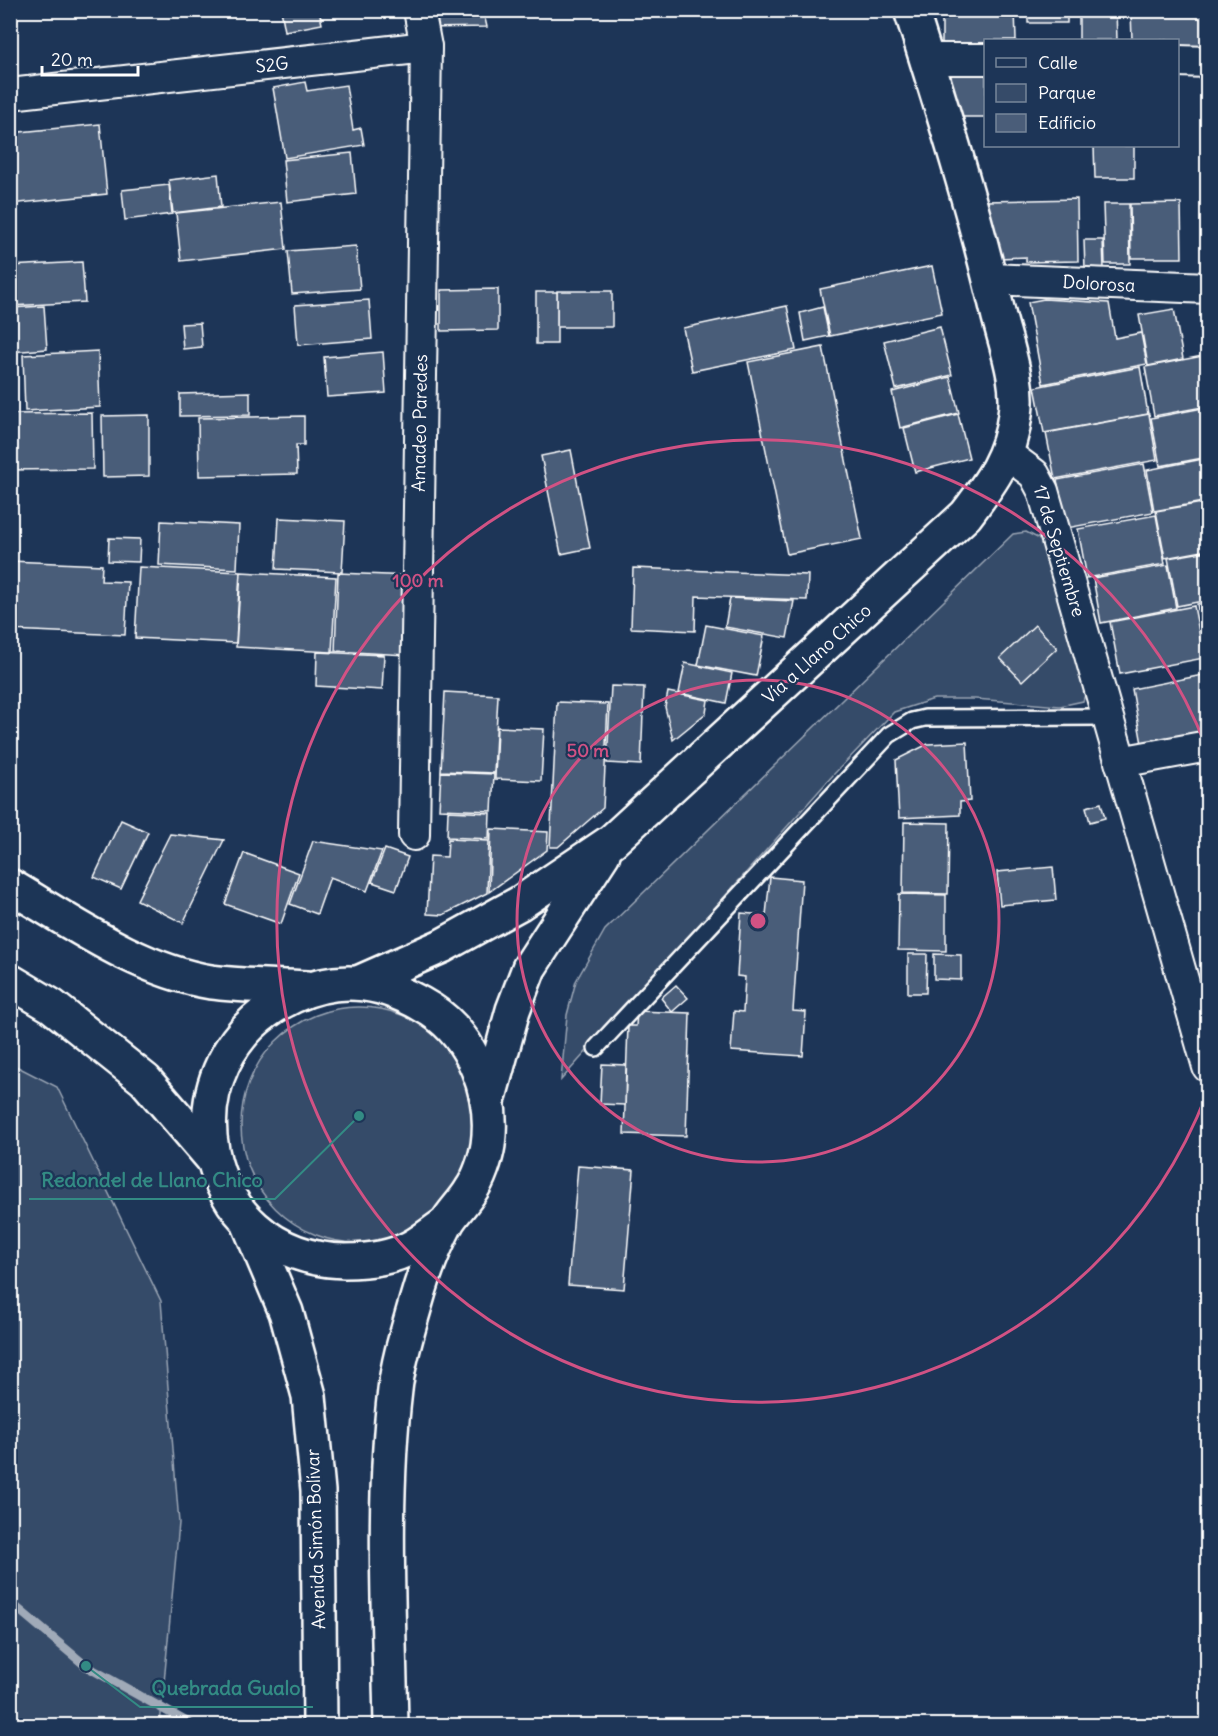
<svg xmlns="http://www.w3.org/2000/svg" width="1218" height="1736" font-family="Delius,sans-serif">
<rect width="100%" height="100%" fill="#1d3557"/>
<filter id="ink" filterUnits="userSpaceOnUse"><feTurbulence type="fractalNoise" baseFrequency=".0167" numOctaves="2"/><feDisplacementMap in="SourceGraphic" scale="12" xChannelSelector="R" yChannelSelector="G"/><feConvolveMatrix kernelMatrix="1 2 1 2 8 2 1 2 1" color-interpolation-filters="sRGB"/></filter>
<g filter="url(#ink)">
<g fill="#364b69" stroke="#9aa5b4" stroke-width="1.5">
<path d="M1026 532 1049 544 1086 692 1083 701 1060 706 975 699H934L894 712 834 774 561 1080 567 1015 576 981 605 930 1013 534Z"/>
<circle cx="359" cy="1125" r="118"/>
<path d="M10 1063 57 1087 161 1301 179 1523 160 1725H11Z"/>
</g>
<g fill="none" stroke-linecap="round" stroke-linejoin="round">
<path stroke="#a0aab8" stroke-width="9" d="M10 1602 86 1666 194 1726"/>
</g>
<g fill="#4a5d79" stroke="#fff" stroke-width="1.5">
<path d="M281 10H319L322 24 285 31Z"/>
<path d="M422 10H483L487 27 425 28Z"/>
<path d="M795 10H816L797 17Z"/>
<path d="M942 10H1015L1016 40H986V56L942 57Z"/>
<rect x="1028" y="10" width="39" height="13"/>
<path d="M1079 10H1116L1117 40H1079Z"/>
<path d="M1131 10H1208V55H1178V40H1132Z"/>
<path d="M986 66V117H950L949 67Z"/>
<path d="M305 82 307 91 346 85 353 130 361 128 364 145 285 158 273 88Z"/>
<path d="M100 124 107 194 10 204V133Z"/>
<path d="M1094 146H1134V178H1095Z"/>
<path d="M352 153 356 194 287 202 283 160Z"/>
<path d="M218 174 221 207 173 213 169 180Z"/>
<path d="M169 185 172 214 125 220 122 190Z"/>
<path d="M1077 199 1078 261 1026 262V257L999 258 985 201Z"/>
<path d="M281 202 286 249 181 261 176 213Z"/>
<path d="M1181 203 1182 258H1131L1130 204Z"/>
<path d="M1103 204H1129L1130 264H1105Z"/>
<path d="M1084 240H1103L1104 269H1085Z"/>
<path d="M356 246 360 289 292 294 288 251Z"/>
<path d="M82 262 85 302 10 306V266Z"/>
<path d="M932 266 942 313 830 336 820 289Z"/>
<path d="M498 289V330L441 331V290Z"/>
<rect x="557" y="291" width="55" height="36"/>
<rect x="536" y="292" width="21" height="52"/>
<path d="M1044 299 1109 303 1115 338 1141 333 1147 364 1043 384 1028 302Z"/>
<path d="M369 300 372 339 298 345 295 305Z"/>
<path d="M44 306 47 349 10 352V308Z"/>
<path d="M787 306 796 350 692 371 683 328Z"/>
<path d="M823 307 829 336 805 341 800 313Z"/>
<path d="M1174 309 1183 359 1148 366 1139 315Z"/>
<path d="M200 323 202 347 183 349 181 324Z"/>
<path d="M940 327 952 375 896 389 884 341Z"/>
<path d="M823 347 862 539 787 554 748 362Z"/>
<path d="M98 351 100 407 25 411 23 355Z"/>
<path d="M383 352 386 393 327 397 324 357Z"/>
<path d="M1208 355V406L1154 416 1145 367Z"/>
<path d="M1140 367 1148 414 1044 433 1035 387Z"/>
<path d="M950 377 959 413 900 428 892 392Z"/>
<path d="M250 392V415L180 416V394Z"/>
<path d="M1208 407V457L1160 466 1151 418Z"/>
<path d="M92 413 93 469 10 470V414Z"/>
<path d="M958 414 969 458 915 472 904 428Z"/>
<path d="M1149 414 1157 460 1055 479 1046 433Z"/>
<path d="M149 415V476L103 477 102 416Z"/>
<path d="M304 416V445H296L297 474 199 476 198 418Z"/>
<path d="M571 450 590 548 561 554 541 456Z"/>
<path d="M1208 458V501L1154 511 1147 470Z"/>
<path d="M1144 464 1153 512 1067 528 1057 480Z"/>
<path d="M1208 502V550L1165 558 1156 511Z"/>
<path d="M1156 515 1165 564 1087 578 1078 529Z"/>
<path d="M279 518 345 521 342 572 276 569Z"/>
<path d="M161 521 239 525 237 569 159 565Z"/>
<path d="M109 538 140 539 139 562 108 561Z"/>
<path d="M1208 551V600L1177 606 1168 558Z"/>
<path d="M10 561 102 565 101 581 128 582 125 635 10 630Z"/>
<path d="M1168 565 1176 608 1101 623 1093 578Z"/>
<path d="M139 567 240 572 236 643 135 638Z"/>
<path d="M633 568 808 575 807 600 696 596 695 631 631 628Z"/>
<path d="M241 572 336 577 332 652 236 647Z"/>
<path d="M338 573 411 576 406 655 335 651Z"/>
<path d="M730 598 794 601 787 638 725 627Z"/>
<path d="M1208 602V664L1197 604Z"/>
<path d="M1194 606 1204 658 1120 674 1110 622Z"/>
<path d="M706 625 764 636 756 676 698 665Z"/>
<path d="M1035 625 1057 648 1022 681 1000 658Z"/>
<path d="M317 652 384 655 382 690 316 686Z"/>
<path d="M685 663 732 673 726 703 679 693Z"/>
<path d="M1208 674V732L1142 744 1132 689Z"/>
<path d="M611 686 644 687 641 765 607 763Z"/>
<path d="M445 692 498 695 494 773 441 771Z"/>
<path d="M668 692 708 700 706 713 673 740 665 707Z"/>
<path d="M557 702 608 704 603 808 558 847H550Z"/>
<path d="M497 727 544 729 541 781 495 779Z"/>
<path d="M967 742 970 801 960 802V815L899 818 896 760 928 744Z"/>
<path d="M441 772 494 774 492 811 439 809Z"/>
<path d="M1101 803 1105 818 1090 822 1086 807Z"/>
<path d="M448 811 490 813 489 839 447 837Z"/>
<path d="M121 820 148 832 121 889 94 877Z"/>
<path d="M904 822 949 823 948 894 903 893Z"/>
<path d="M491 829 548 832 547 850 489 892Z"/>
<path d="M170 834 224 840 183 923 137 900Z"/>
<path d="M448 839 489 841 487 893 443 915 427 914 430 856 447 857Z"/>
<path d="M313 841 382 851 367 891 330 877 317 914 290 904Z"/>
<path d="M385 849 408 857 396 890 372 882Z"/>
<path d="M244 853 299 873 281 924 225 904Z"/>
<path d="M1053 867 1056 900 1000 905 997 872Z"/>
<path d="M770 877 802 880 793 1011 806 1012 803 1056 731 1051 734 1011 743 1012 745 977 737 976 741 913 766 915Z"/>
<path d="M899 894 946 895V951L898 950Z"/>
<path d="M908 954H927L926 993H908Z"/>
<path d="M934 954 961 955V980L934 979Z"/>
<path d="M676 985 688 998 672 1012 661 998Z"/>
<path d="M637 1011 690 1013 686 1136 624 1134 628 1026H636Z"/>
<path d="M602 1064 626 1065 625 1105 600 1104Z"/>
<path d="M578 1166 634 1170 624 1289 568 1285Z"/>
</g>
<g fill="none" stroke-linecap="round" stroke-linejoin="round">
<g stroke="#fff" stroke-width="20">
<path id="service" d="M596 1048 889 735 912 721 925 718 1108 717"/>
</g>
<g stroke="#fff" stroke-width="34">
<g id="minor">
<path d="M926 59H986"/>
<path d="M1178 61 1208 62"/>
<path d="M10 94 426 47"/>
<path d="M990 279 1208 288"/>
<path d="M1007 454 1034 474 1043 491 1208 1067"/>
<path d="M1120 762 1208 746"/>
<path d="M414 835 426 47 419 10"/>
</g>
</g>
<g stroke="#fff" stroke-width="38">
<g id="tertiary">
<path d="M358 983 442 946 520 903 612 841 966 515C991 482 1010 457 1015 415 1020 383 1007 348 999 317 975 214 943 111 911 10"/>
<path d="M488 1101 513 1010 529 968 603 854"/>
</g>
</g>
<g stroke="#fff" stroke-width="38">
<g id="trunk">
<path d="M10 886C73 923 138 970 211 982 243 986 276 986 307 988"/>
<path d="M10 981 52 1006 145 1080 212 1158"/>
<path d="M248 1222 286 1312 309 1396 318 1491 320 1726"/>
<path d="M391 1726C389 1614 382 1501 395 1390 398 1361 408 1330 416 1302 423 1277 434 1247 446 1224 453 1212 464 1202 471 1190 479 1179 486 1158 488 1145 495 1095 473 1037 431 1010 387 982 342 973 293 996 158 1059 195 1258 345 1261 367 1261 392 1258 412 1247 424 1240 435 1231 447 1223"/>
</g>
</g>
<use href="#service" stroke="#1d3557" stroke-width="15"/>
<use href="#minor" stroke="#1d3557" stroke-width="30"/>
<use href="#tertiary" stroke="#1d3557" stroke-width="33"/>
<use href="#trunk" stroke="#1d3557" stroke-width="33"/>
</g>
</g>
<g fill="none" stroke="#d15284" stroke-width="3">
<circle cx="758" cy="921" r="241"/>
<path d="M1207 1093A481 481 0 1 1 1207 749"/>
</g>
<g text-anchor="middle" stroke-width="4.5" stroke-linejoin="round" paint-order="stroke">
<g font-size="18" fill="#fff" stroke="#1d3557">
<text transform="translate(272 65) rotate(-6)" y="6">S2G</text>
<text transform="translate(1099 284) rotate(3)" y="6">Dolorosa</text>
<text transform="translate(420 423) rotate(-89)" y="6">Amadeo Paredes</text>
<text transform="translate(1059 551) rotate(73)" y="6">17 de Septiembre</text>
<text transform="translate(817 654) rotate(-42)" y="6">Vía a Llano Chico</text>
<text transform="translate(316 1539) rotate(-92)" y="6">Avenida Simón Bolívar</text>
</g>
</g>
<circle cx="758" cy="921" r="9" fill="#d15284" stroke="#1d3557" stroke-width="3"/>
<g font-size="18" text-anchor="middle" font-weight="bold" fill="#d15284" stroke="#1d3557" stroke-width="4.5" stroke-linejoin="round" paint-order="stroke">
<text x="418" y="587">100 m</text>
<text x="588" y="757">50 m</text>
</g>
<path fill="none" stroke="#338b84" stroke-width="2" d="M359 1116L275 1199H29M86 1666L140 1707H313"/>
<g fill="#338b84" stroke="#1d3557" stroke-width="2">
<circle cx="359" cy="1116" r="6"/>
<circle cx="86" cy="1666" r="6"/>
</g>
<g font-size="20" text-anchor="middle" font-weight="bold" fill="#338b84" stroke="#1d3557" stroke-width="4.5" stroke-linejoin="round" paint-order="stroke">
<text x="152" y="1187">Redondel de Llano Chico</text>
<text x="226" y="1695">Quebrada Gualo</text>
</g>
<rect width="1218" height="1736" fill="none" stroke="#1d3557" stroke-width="36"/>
<rect x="18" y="18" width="1182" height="1700" fill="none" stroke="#fff" stroke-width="2" filter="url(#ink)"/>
<rect x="984" y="39" width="195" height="108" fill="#1d3557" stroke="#77869a" stroke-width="1.5"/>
<rect x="996" y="58" width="30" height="9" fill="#1d3557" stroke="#77869a" stroke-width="1.5"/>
<text x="1038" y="69" font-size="18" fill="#ffffff">Calle</text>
<rect x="996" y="84" width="30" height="18" fill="#364b69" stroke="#77869a" stroke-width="1.5"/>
<text x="1038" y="99" font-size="18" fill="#ffffff">Parque</text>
<rect x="996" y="114" width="30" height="18" fill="#4a5d79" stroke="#77869a" stroke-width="1.5"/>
<text x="1038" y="129" font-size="18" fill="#ffffff">Edificio</text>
<path d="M42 66v9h96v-9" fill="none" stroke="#ffffff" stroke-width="3"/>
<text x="51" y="66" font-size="18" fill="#ffffff" stroke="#1d3557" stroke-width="4.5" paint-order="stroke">20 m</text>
</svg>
